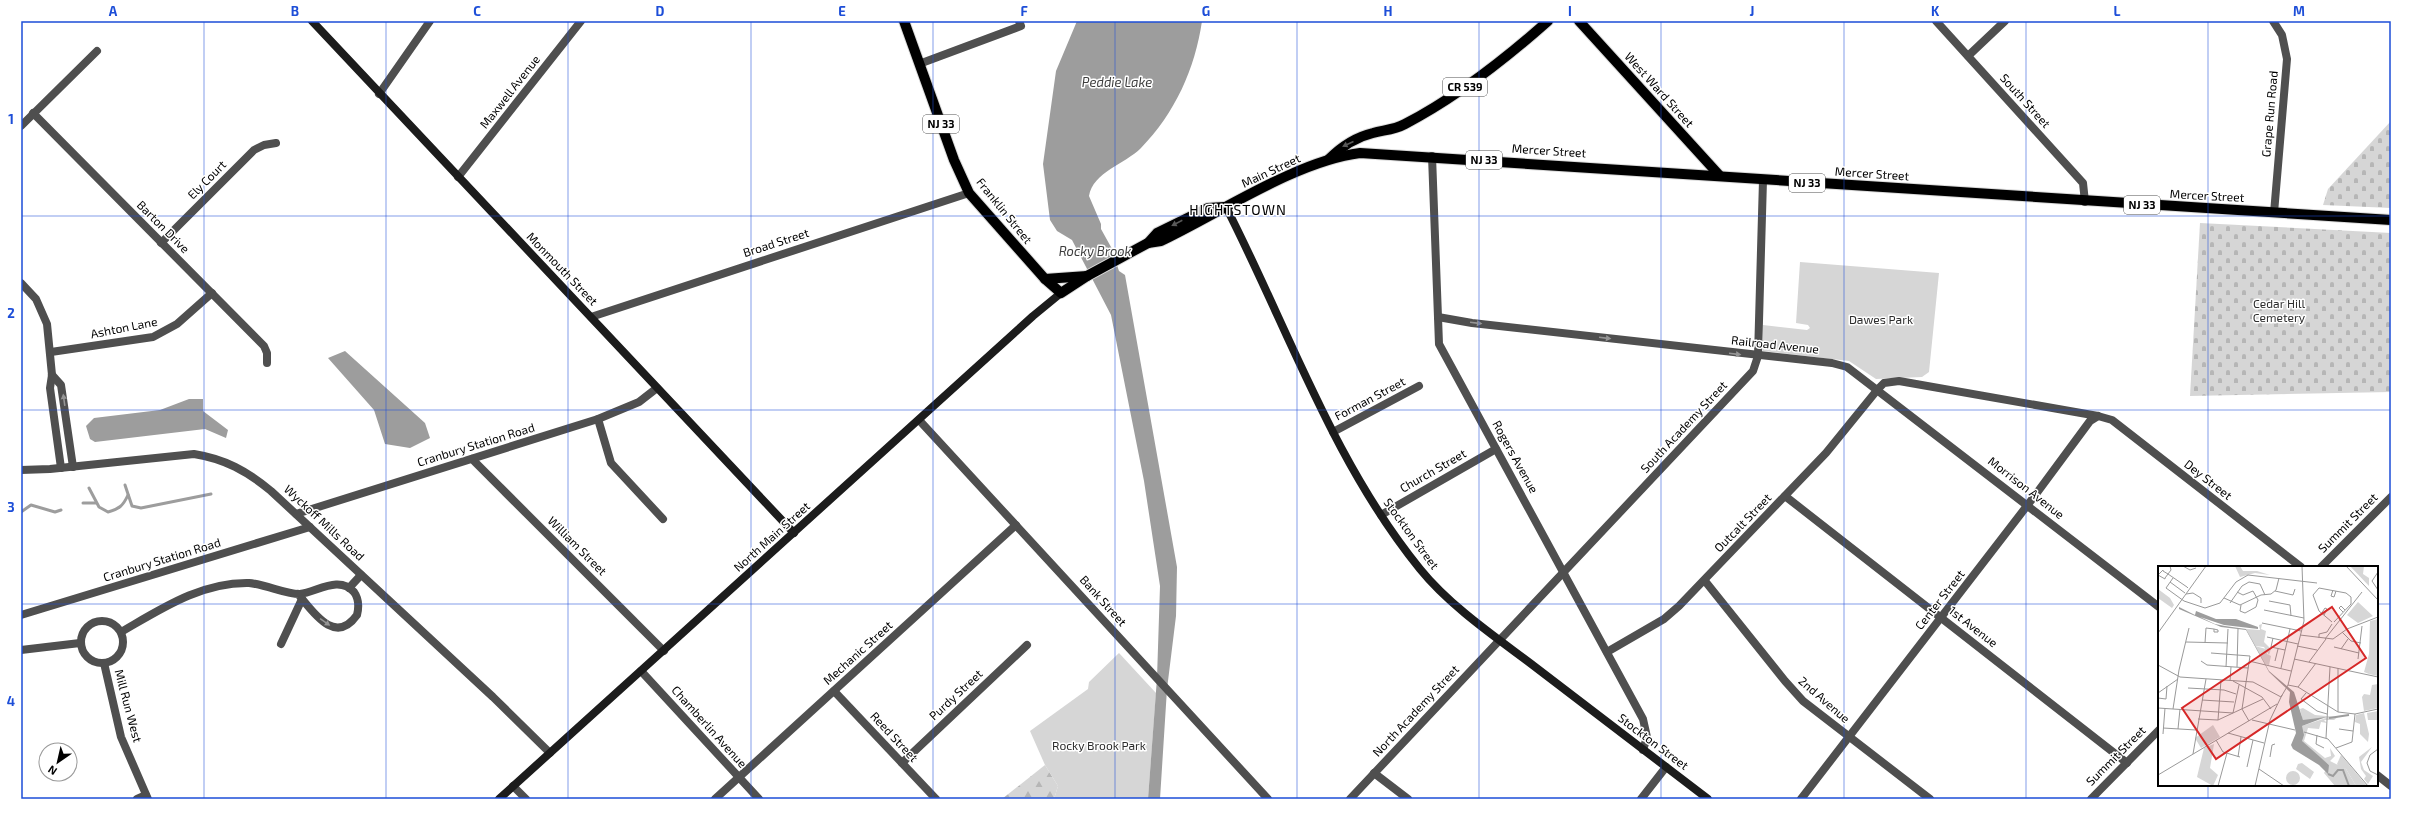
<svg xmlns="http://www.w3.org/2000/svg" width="2412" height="820" font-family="'Exo 2',sans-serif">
<defs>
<pattern id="forest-firs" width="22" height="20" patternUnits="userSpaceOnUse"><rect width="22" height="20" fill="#d6d6d6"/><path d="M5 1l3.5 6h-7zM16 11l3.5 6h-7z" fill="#b6b6b6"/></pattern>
<pattern id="cemetery-stones" width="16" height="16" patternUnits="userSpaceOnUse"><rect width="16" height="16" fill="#d6d6d6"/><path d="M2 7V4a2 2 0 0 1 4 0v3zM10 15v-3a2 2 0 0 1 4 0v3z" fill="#b6b6b6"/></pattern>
</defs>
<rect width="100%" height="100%" fill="#fff"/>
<path fill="url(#forest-firs)" d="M1045 765 1058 786 1054 799H1002Z"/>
<g fill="url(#cemetery-stones)">
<path d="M2391 121V208L2323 205 2328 189Z"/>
<path d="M2200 223 2391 233V392L2190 396Z"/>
</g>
<g fill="#d6d6d6">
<path d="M1800 262 1939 273 1929 372 1922 377 1876 379 1849 361 1763 351V325L1807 330 1810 328 1808 325 1796 323Z"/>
<path d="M1119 653 1156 693 1148 799H1054L1058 786 1045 765 1030 731 1088 689 1089 682Z"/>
</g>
<g fill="#9d9d9d">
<path d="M1077 21H1202C1195 69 1175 113 1141 148 1125 164 1093 172 1089 196L1101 224V229L1111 247 1119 271 1125 275 1177 567 1176 616 1167 689 1160 799H1148L1157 678 1160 586 1144 481 1111 315 1072 240 1057 231 1050 220 1043 164 1056 71Z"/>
<path d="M345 351 425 423 430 438 410 448 385 444 374 410 328 358Z"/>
<path d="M189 399H203V411L228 430 226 438 205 429 95 442 90 439 86 426 94 418 160 410Z"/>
</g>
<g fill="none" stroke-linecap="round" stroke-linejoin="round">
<g stroke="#9d9d9d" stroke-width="3">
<path d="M125 485 132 506 141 508 211 494"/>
<path d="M89 488 99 507 108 512C119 509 123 506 128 495"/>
<path d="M83 503H96"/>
<path d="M21 512 31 505 55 512 61 510"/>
</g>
<g stroke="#dbdbdb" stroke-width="12">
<g id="primary">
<path d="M904 21 954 160 969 193 1045 279 1061 293 1087 276 1148 243 1157 233 1208 208 1224 207"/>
<path d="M1579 21 1720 176"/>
<path d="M1329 159C1341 147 1356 137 1373 133 1384 130 1394 130 1405 124 1457 97 1504 60 1548 21"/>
<path d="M1148 243 1161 241C1220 213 1296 161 1360 153L2391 220"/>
<path d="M1045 279 1087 276"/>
</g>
</g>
<g stroke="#4f4f4f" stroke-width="8">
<path d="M1936 21 2083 183 2085 202"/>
<path d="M2273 21 2282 35 2287 59 2274 213"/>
<path d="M1968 56 2005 21"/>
<path d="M919 64 1021 26 1019 21"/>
<path d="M379 94 430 21"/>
<path d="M33 113 264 346 267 353V363"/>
<path d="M21 126 97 51"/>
<path d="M1432 156 1439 344 1643 719 1647 737 1643 750"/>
<path d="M458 177 581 21"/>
<path d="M161 243 254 150 264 145 276 143"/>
<path d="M21 283 36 299 47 324 52 375 50 388 61 468"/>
<path d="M591 317 969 193"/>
<path d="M1438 317 1472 323 1832 363 1847 367 2159 607"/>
<path d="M51 352 153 337 177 324 212 293"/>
<path d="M52 375 61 385 73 467"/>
<path d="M598 419 611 463 663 519"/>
<path d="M919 420 1268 799"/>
<path d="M1333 432 1419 386"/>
<path d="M472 459 664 651"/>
<path d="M21 470 50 469 194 454C225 459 247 471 271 491L493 697 550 753"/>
<path d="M1785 496 2127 763"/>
<path d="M296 514 598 419 639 402 657 388"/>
<path d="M1381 515 1496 449"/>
<path d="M2321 567 2391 497"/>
<path d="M1705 581 1785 681 1803 701 1930 799"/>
<path d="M349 588 361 575"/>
<path d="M21 615 310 527"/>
<circle cx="102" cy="642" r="21"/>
<path d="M121 632C161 609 201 582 249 583 264 584 289 595 300 594 317 592 339 575 354 592 359 599 359 607 357 615 335 646 313 612 298 594"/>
<path d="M281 644 302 599"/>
<path d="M21 650 80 643"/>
<path d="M1607 652 1664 619 1679 606 1826 453 1878 389 1884 383 1899 381 2098 416 2112 420 2301 567"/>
<path d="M104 663 121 737 148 799"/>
<path d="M641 671 759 799"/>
<path d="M834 691 936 799"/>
<path d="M902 763 1027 645"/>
<path d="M1374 773 1408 799"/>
<path d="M2377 775 2391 786"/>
<path d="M513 786 526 799"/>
<path d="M137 799 146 795"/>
<path d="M715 799 1016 525"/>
<path d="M1350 799 1753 371 1758 356 1763 180"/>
<path d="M1641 799 1666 767"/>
<path d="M1801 799 2033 498 2090 421 2098 416"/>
<path d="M2091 799 2159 730"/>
</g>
<g stroke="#1c1c1c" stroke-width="8">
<path d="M312 21 794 533"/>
<path d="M1226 207C1288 328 1333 462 1420 569 1449 605 1494 636 1530 663 1590 709 1649 754 1708 799"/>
<path d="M499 799 1033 316 1061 293"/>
</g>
<use href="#primary" stroke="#000" stroke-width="10"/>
</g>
<defs><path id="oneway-solid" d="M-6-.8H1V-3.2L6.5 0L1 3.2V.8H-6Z"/></defs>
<g fill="#595959">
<use href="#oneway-solid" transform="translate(1348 144) rotate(156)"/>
<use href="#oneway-solid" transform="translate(1177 223) rotate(153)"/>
</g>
<g fill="#959595">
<use href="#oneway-solid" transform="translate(1476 323) rotate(7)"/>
<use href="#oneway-solid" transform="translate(1605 338) rotate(7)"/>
<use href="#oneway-solid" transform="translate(1735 354) rotate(7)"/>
<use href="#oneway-solid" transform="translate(64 400) rotate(-98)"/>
<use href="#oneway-solid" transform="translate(325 622) rotate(35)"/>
</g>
<path fill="none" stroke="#1d4ed8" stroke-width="1" stroke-opacity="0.55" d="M204 21V799M386 21V799M568 21V799M751 21V799M933 21V799M1115 21V799M1297 21V799M1479 21V799M1661 21V799M1844 21V799M2026 21V799M2208 21V567M21 216H2391M21 410H2391M21 604H2159M2377 604H2391M2208 785V799"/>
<g text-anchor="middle" stroke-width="3" stroke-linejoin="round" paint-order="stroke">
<g fill="#fff" stroke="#4c4c4c" stroke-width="1">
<rect x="1443" y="78" width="44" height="18" rx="3"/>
<rect x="923" y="115" width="36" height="18" rx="3"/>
<rect x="1466" y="151" width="36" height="18" rx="3"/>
<rect x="1789" y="174" width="36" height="18" rx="3"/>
<rect x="2124" y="196" width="36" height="18" rx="3"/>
</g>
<g font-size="11" font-weight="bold" fill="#000">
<text x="1465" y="91">CR 539</text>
<text x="941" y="128">NJ 33</text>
<text x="1484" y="164">NJ 33</text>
<text x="1807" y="187">NJ 33</text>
<text x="2142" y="209">NJ 33</text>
</g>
<g font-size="12" fill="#000" stroke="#fff">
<text transform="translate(1659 90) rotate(48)" y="4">West Ward Street</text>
<text transform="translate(510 92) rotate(-52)" y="4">Maxwell Avenue</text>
<text transform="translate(2025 101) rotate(48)" y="4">South Street</text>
<text transform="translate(2270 114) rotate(-85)" y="4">Grape Run Road</text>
<text transform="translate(1549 151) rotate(4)" y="4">Mercer Street</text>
<text transform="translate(1271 171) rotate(-25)" y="4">Main Street</text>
<text transform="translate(1872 174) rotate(4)" y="4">Mercer Street</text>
<text transform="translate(207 180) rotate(-45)" y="4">Ely Court</text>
<text transform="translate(2207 196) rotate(3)" y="4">Mercer Street</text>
<text transform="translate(1004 211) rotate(51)" y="4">Franklin Street</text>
<text transform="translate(163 227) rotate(45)" y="4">Barton Drive</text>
<text transform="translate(776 243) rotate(-18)" y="4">Broad Street</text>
<text transform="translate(562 269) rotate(46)" y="4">Monmouth Street</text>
<text transform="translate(124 328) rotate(-11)" y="4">Ashton Lane</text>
<text transform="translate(1775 345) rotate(6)" y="4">Railroad Avenue</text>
<text transform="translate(1370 399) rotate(-28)" y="4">Forman Street</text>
<text transform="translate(1684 427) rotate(-47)" y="4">South Academy Street</text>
<text transform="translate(476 445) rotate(-17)" y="4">Cranbury Station Road</text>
<text transform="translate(1515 457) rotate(61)" y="4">Rogers Avenue</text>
<text transform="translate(1433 471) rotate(-30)" y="4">Church Street</text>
<text transform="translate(2208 480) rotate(38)" y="4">Dey Street</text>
<text transform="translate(2026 488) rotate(38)" y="4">Morrison Avenue</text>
<text transform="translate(324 523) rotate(43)" y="4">Wyckoff Mills Road</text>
<text transform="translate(1743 523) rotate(-46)" y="4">Outcalt Street</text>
<text transform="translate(2348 523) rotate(-45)" y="4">Summit Street</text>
<text transform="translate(1411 534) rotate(54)" y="4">Stockton Street</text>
<text transform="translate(772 537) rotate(-42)" y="4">North Main Street</text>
<text transform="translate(577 546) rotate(45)" y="4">William Street</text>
<text transform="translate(162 560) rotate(-17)" y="4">Cranbury Station Road</text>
<text transform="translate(1940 600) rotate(-52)" y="4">Center Street</text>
<text transform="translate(1103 601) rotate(48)" y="4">Bank Street</text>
<text transform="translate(1973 627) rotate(38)" y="4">1st Avenue</text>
<text transform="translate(858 653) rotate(-42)" y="4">Mechanic Street</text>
<text transform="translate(956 695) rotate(-43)" y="4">Purdy Street</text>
<text transform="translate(1824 700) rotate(41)" y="4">2nd Avenue</text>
<text transform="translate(128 706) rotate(75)" y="4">Mill Run West</text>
<text transform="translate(1416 711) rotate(-47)" y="4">North Academy Street</text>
<text transform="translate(709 727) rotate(48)" y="4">Chamberlin Avenue</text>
<text transform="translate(894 737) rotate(47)" y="4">Reed Street</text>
<text transform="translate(1653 742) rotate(37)" y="4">Stockton Street</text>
<text transform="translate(2116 756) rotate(-45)" y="4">Summit Street</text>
</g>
<g font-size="12" fill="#2d2d2d" stroke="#fff">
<text x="2279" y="308">Cedar Hill<tspan x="2279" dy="14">Cemetery</tspan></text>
<text x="1881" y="324">Dawes Park</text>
<text x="1099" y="750">Rocky Brook Park</text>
</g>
<g font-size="13" font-style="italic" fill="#3e3e3e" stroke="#fff">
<text x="1117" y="87">Peddie Lake</text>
<text x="1095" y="256">Rocky Brook</text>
</g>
<g font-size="14" letter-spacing="1" fill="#000" stroke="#fff">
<text x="1238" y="215">HIGHTSTOWN</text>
</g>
</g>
<g transform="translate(2158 566)">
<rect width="220" height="220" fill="#fff"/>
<path d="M220 53 219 85 211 108 206 106 211 88 212 55ZM220 118V142L206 145 204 131 206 128 212 129 214 119ZM220 145V154H210L209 147ZM214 181 203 196 206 204 215 210 210 218 206 213 208 210 203 203 201 191ZM183 189 209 220H198L188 203 181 201 179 198Z" fill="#d6d6d6"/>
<path d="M77 0H82L85 5H99L112 9 97 7 82 11ZM192 0H206L205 8 211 12V20ZM0 23 12 32 16 39 14 42 0 32ZM200 36 215 50 200 57 189 49ZM104 58 103 63 108 65 106 76 113 83 111 89 106 81 97 80 88 63 102 64 101 59ZM220 79V110L211 108 214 85H219ZM145 142 157 149 180 151 176 154H166L169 157 163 156 161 163 150 162 146 175 167 192 173 190 172 182 177 190 172 195 188 203 198 220H177L166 207 171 199 144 177V160L168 152 145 155 142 143ZM206 147 211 168 210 176 202 168V158L197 156 198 149Z" fill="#d6d6d6"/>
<path d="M55 159 62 171 43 182 37 172ZM56 178 52 202 60 209 55 220 39 211 46 182Z" fill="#d6d6d6"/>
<path d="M97 80 108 83 109 88 113 90 111 99 107 98ZM144 197 156 206 152 213 138 203 140 198ZM128 212a7 7 0 1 1 14 0a7 7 0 1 1-14 0Z" fill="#d6d6d6"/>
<path d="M21 41 37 49 38 45 58 53H78L100 61V63L66 59 42 51 57 58 67 60 88 63 111 105 136 126 145 154 168 151 144 160 146 169 144 175 171 199 170 208 161 199 135 183 133 179 138 167 131 136 132 126 111 106 88 64 63 61 21 43Z" fill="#9d9d9d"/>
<path fill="none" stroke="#9d9d9d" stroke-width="2" d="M171 152 191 149M170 208 175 210 180 204H185L191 220"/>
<path fill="none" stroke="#999" stroke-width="1" d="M12 0 13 4 7 12V13L0 9 5 4V5L10 8 29 21 30 22M25 0 32 4 38 2M188 0 220 34M220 6 214 15 220 24M15 12 8 22 26 35 47 42 62 37 78 16 90 9 159 17M12 16 27 27M175 24 173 30 176 31 178 25M117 25 135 29 137 23M79 26 85 29 95 25 100 34 98 41 87 47 82 45 83 39M28 28 35 27 43 32V37M66 32 82 39 103 29 113 28 118 24 121 12M111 35 132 39 133 50M72 37 84 20 91 16 102 18 107 29M106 44 146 52M185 46 181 42 183 40 187 44M163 48 167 42 169 43 166 49M174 56 161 45 155 29 161 22 188 27 193 31V38L176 56M104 57 143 65M56 63 60 64V66H56ZM184 66 193 75 203 77M0 67 48 0M142 69 175 73 189 63 220 51M109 71 140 78M115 72 113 81 127 84M161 72V68L169 66 174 58M167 73 204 26M28 76 70 77M47 77 48 62 56 63M139 80 159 84M176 81 201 87M183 83 190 73M53 87 92 90 84 143 91 155M136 93 220 111M200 93 204 60M43 95 49 99 90 102M91 95 133 105M117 95 120 83M151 96 168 73M0 99 22 111 95 116 123 131M68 101 70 63M79 101 80 63M123 102 132 63M72 115 73 101M75 115 104 131 113 143M130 119 146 55 144 0M140 121 158 97M30 122 66 124 78 128M0 127 20 113M148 127 143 133 159 145 169 148M123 131 130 119 140 121 180 146 197 148 220 143M0 132 8 133 9 120M44 134 76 136M0 142 75 147M15 143 21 104 31 62M180 146V102M75 147 81 119M40 153 60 154 105 133M60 154 63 114M94 154 111 158M111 158 137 164M5 162 38 164M20 163 22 143M181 163 195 165M146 166 170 173 210 220M70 167 106 177M5 168 7 142M159 169 158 178 166 182M168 172 172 101M58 174 65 186 82 191M178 182 194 176 197 148M220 183 212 189 209 197 212 205 220 209M35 188 48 113M80 191 83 171M112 191 114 179 117 178M89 201 95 174M101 203 126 220M0 209 119 138M60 220 69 187M97 220 112 154 124 129"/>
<path fill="#d62828" fill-opacity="0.15" stroke="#d62828" stroke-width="2" d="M174 41 208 92 58 193 24 142Z"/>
<rect width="220" height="220" fill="none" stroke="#000" stroke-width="2"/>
</g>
<rect width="2412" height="820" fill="none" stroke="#ffffff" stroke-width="44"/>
<g transform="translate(58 762) rotate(214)"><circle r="19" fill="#ffffff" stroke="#999999"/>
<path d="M0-3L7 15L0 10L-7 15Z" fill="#000000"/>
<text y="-6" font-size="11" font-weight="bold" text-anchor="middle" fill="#000000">N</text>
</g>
<rect x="22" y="22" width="2368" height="776" fill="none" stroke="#1d4ed8" stroke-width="1.5"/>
<g font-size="13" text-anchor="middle" font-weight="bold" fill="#1d4ed8">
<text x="113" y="16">A</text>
<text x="295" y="16">B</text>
<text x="477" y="16">C</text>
<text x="660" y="16">D</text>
<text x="842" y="16">E</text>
<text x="1024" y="16">F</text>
<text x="1206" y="16">G</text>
<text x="1388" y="16">H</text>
<text x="1570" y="16">I</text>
<text x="1752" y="16">J</text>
<text x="1935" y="16">K</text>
<text x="2117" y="16">L</text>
<text x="2299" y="16">M</text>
<text x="11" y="124">1</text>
<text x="11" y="318">2</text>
<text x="11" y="512">3</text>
<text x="11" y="706">4</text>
</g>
</svg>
